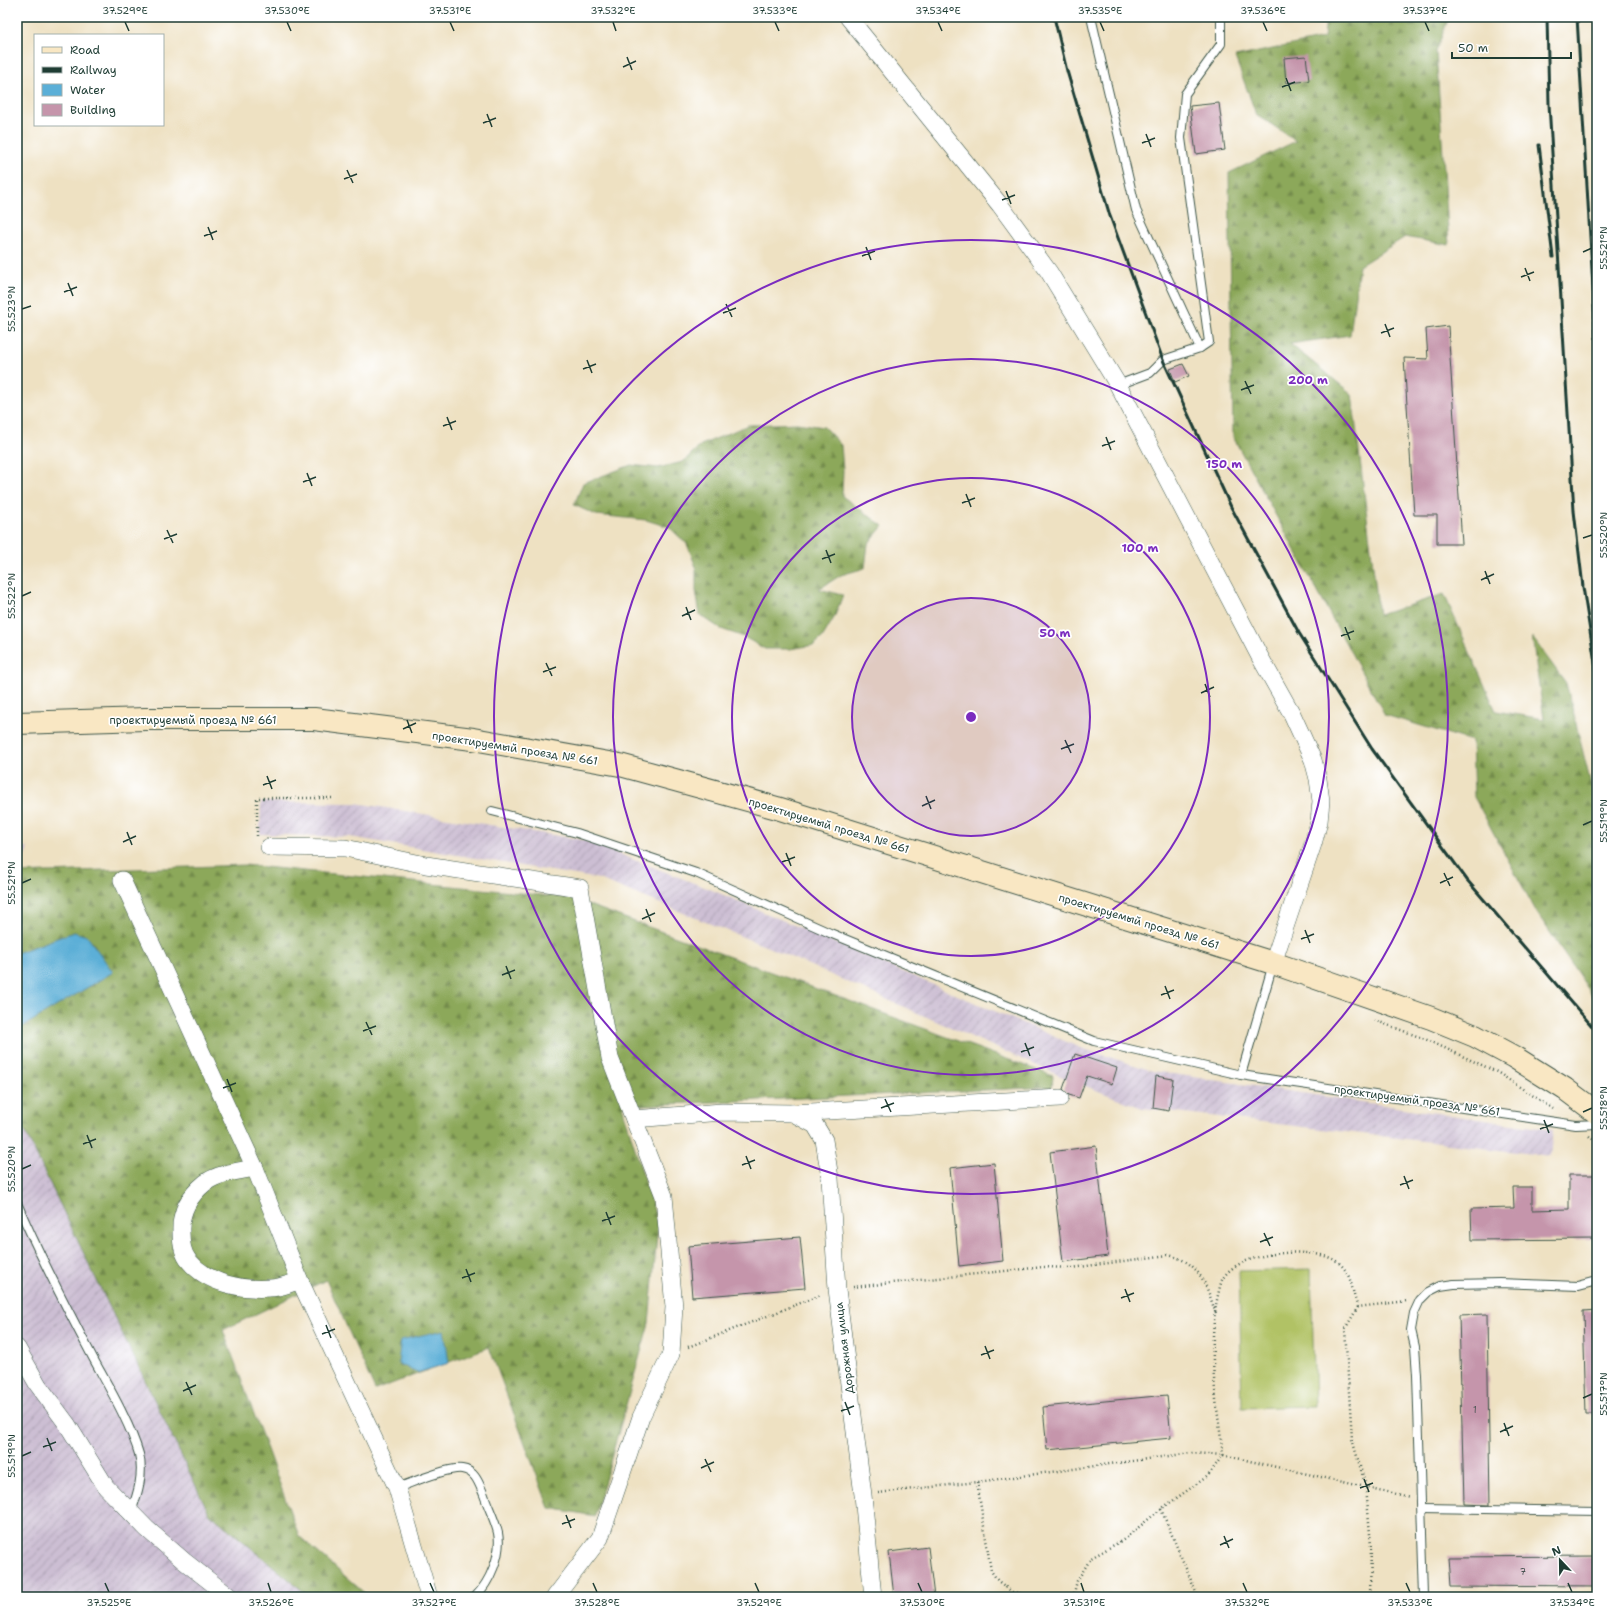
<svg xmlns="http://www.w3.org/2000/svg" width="1614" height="1614" font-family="'Shantell Sans',sans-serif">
<defs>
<pattern id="industrial-furrows" width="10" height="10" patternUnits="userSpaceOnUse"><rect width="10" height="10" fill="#ccbed3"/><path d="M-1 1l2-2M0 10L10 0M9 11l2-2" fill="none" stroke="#a59cac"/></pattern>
<pattern id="forest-firs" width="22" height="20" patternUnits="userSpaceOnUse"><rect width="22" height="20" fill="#8ca85a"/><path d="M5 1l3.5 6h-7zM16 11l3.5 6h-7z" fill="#728a4b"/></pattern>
</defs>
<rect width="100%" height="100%" fill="#fff"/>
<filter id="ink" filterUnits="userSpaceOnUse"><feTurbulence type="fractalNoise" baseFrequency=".025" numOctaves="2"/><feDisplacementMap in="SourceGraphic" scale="8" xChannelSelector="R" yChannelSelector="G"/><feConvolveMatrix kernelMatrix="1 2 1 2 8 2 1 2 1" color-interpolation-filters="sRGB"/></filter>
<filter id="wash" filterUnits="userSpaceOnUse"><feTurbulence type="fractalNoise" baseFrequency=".012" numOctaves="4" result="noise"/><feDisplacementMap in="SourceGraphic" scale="16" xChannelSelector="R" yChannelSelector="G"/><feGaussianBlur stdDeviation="0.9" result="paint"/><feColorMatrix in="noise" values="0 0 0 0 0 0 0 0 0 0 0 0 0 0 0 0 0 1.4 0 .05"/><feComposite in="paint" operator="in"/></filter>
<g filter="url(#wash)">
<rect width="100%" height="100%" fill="#eee1c2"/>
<g fill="url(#industrial-furrows)">
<path d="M261 802 356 803 583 840 712 890 1081 1048 1153 1071 1553 1130 1550 1156 1142 1108 1065 1078 770 948 599 879 350 837 260 834Z"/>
<path d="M17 845 28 848 17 875Z"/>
<path d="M17 1115 209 1513 310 1597H17Z"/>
</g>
<g fill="url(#forest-firs)" stroke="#567247">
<path d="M1326 17H1449L1436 51 1449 245 1405 237 1359 266 1350 335 1290 344 1352 394 1379 615 1444 594 1496 711 1544 719 1532 637 1566 683 1597 809 1592 894 1597 899V1002L1537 913 1474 797 1472 741 1385 715 1233 437 1229 173 1296 141 1256 114 1235 57 1324 38Z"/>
<path d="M797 423 824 427 841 445 843 470 842 496 883 526 868 544 865 568 841 575 819 589 843 595 834 618 822 638 814 645 790 649H765L744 637 721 629 700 615 696 591V567L687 544 669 527 646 520 596 515 574 505 583 483 631 465 658 468 683 462 701 445 748 425Z"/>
<path d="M245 865 570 898 1053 1076 1052 1087 622 1106 658 1224 649 1323 595 1516 549 1508 489 1347 375 1390 326 1280 223 1330 299 1536 369 1597H310L209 1513 17 1115V1030L113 972 74 932 17 953 18 873Z"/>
</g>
<path fill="#b1c265" stroke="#68804c" d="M1311 1269 1315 1406 1242 1408 1239 1271Z"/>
<g fill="#5bafd7" stroke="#3d7686">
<path d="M74 932 87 936 113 972 17 1030V953Z"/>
<path d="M444 1330 449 1363 417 1373 398 1363 401 1340Z"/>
</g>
<g id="blocks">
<g fill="#c595ab">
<path d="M1306 56 1309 81 1286 83 1284 58Z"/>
<path d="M1219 103 1225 150 1196 154 1190 106Z"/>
<path d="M1448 326 1462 544H1437V515H1414L1404 358 1428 359 1426 329Z"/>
<path d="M1183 364 1189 376 1175 382 1170 369Z"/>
<path d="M1075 1054 1117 1068 1112 1084 1087 1076 1079 1098 1069 1095 1063 1089Z"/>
<path d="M1156 1076 1173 1079 1169 1111 1153 1108Z"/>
<path d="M1096 1146 1108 1256 1063 1262 1050 1152Z"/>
<path d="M994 1163 1003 1261 959 1266 950 1168Z"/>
<path d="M1569 1175H1597V1239L1472 1240 1471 1209 1514 1208 1513 1187H1532V1210L1569 1209Z"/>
<path d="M800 1237 805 1288 692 1297 688 1246Z"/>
<path d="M1597 1310V1414H1586L1583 1311Z"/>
<path d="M1487 1314 1490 1504 1464 1503 1459 1315Z"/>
<path d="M1167 1395 1171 1438 1047 1450 1043 1407Z"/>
<path d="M928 1547 934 1597H894L889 1552Z"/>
<path d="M1597 1556V1587L1450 1586 1448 1557Z"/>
</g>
</g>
</g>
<g filter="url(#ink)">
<use href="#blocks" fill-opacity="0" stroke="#3e5649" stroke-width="1"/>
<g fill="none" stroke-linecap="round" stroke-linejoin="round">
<g stroke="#3e5649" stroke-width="10">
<g id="lane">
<path d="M1091 17 1136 210 1200 348"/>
<path d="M1118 385 1150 373 1163 360 1200 348 1209 342 1181 138 1185 94 1221 44V17"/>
<path d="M492 811 577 833 696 873 830 933 1094 1041 1241 1075 1576 1125 1597 1124"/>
<path d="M1241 1075 1273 964"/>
<path d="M17 1203C40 1257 66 1307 93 1358 108 1386 130 1423 139 1454 144 1474 138 1493 131 1512"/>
<path d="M397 1488C411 1483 448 1467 462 1469 476 1471 479 1484 484 1495 488 1507 495 1520 498 1533 502 1554 490 1582 475 1597"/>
<path d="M1422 1508 1597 1511"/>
<path d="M1424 1597 1417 1375 1415 1347 1411 1330 1414 1313 1420 1300 1428 1292 1440 1286 1454 1284 1500 1283 1578 1286 1597 1281"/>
</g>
</g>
<g stroke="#3e5649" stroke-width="18">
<g id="street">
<path d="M848 17 1000 205 1049 272 1118 385 1260 657 1292 714 1313 760 1318 779 1321 801 1319 822 1313 844 1273 963"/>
<path d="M269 847 345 848 426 865 580 888 610 1058 664 1196 674 1307 671 1354 641 1417 600 1538 555 1597"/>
<path d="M122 880 255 1168 300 1281 397 1488 429 1597"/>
<path d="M793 1113 815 1125 824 1140 830 1178 837 1289 863 1495 873 1597"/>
<path d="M634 1119 722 1112 793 1113 1060 1098"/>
<path d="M255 1168C240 1171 218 1173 205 1183 189 1196 180 1212 181 1232 181 1242 182 1253 189 1261 208 1284 242 1290 270 1288 280 1288 290 1283 300 1281"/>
<path d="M17 1348 38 1385 67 1424 106 1487 147 1529 184 1561 230 1597"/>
</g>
</g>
<g stroke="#3e5649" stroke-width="24">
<path id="secondary" d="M17 723 145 719H314L473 739 620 765 777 808 1273 963 1431 1018 1475 1036 1514 1057 1565 1089 1597 1113"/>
</g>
<g stroke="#3e5649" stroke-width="2.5" stroke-dasharray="1 3" stroke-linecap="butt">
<path d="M824 17 832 18"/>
<path d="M257 836V798H334"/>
<path d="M1374 1020 1425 1039 1497 1072 1553 1109"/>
<path d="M1589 1136 1597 1143"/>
<path d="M853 1287 1043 1267 1072 1268 1168 1255C1201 1262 1206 1285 1216 1314"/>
<path d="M1358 1307 1345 1329 1352 1439 1366 1487 1371 1546 1370 1597"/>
<path d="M688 1347 821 1295"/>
<path d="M977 1482 991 1571 998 1581 1012 1592 1038 1597"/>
<path d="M878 1493 977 1482 1191 1453 1223 1455 1410 1497"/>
<path d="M1161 1509 1198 1597"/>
<path d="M1073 1597 1077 1581 1091 1558 1123 1540 1161 1509 1208 1476 1223 1455C1216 1398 1205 1340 1221 1283 1230 1251 1317 1244 1339 1263 1353 1275 1351 1291 1358 1307L1407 1301"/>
</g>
<use href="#lane" stroke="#fff" stroke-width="8"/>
<use href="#street" stroke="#fff" stroke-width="17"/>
<use href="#secondary" stroke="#f9e7c3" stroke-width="22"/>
<g stroke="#1f3d34" stroke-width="3">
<path d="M1054 17 1067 71 1110 216 1163 360 1231 507 1299 633 1372 749 1467 880 1597 1032"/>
<path d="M1547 17 1549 104 1574 511 1583 587 1597 675"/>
<path d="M1577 17 1597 355"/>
<path d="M1539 145 1553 257"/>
</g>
</g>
</g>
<path fill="none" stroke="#1f3d34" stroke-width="1.5" d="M125 22 129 31M287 22 291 31M450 22 454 31M613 22 616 31M775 22 779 31M938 22 942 31M1100 22 1104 31M1263 22 1267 31M1425 22 1429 31M627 57 632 70M623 67 636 61M1286 78 1291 91M1282 87 1295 82M487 114 492 127M483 123 496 118M1146 134 1151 147M1142 143 1155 138M347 170 353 183M344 179 357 174M1006 191 1011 204M1002 200 1015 195M208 227 213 240M204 236 217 231M866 247 871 260M1583 252 1592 248M862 256 875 251M1525 268 1530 281M1521 277 1534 272M68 283 73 296M64 292 77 287M726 304 732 317M22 309 31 306M723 313 736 308M1385 324 1390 337M1381 333 1394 328M587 360 592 373M583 369 596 364M1245 381 1251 394M1241 390 1254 385M447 417 452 430M443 426 456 421M1106 437 1111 450M1102 446 1115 441M307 473 312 486M303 482 316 477M966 494 971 507M962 503 975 498M167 530 173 543M1583 538 1592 535M164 539 177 534M826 550 831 563M822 559 835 554M1485 571 1490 584M1481 580 1494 574M22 596 31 592M686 607 691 620M682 616 695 610M1345 627 1350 640M1341 636 1354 631M546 663 552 676M543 672 556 667M1205 684 1210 697M1201 693 1214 687M407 720 412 733M403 729 416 723M1065 740 1071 753M1061 749 1074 744M267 776 272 789M263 785 276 780M926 796 931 809M922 806 935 800M1583 825 1592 821M127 832 132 845M123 842 136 836M786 853 791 866M782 862 795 857M1444 873 1450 886M22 883 31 879M1440 883 1453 877M646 909 651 922M642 919 655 913M1305 930 1310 943M1301 939 1314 934M506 966 511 979M502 975 515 970M1165 986 1170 999M1161 995 1174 990M366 1022 372 1035M363 1031 376 1026M1025 1043 1030 1056M1021 1052 1034 1047M227 1079 232 1092M223 1088 236 1083M885 1099 891 1112M881 1108 894 1103M1583 1112 1592 1108M1544 1120 1549 1133M1540 1129 1553 1124M87 1135 92 1148M83 1144 96 1139M746 1156 751 1169M742 1165 755 1160M22 1169 31 1165M1404 1176 1409 1189M1400 1185 1413 1180M606 1212 611 1225M602 1221 615 1216M1264 1233 1270 1246M1260 1242 1273 1237M466 1269 471 1282M462 1278 475 1273M1125 1289 1130 1302M1121 1298 1134 1293M326 1325 331 1338M322 1334 335 1329M985 1346 990 1359M981 1355 994 1350M186 1382 192 1395M183 1391 196 1385M1583 1398 1592 1394M845 1402 850 1415M841 1411 854 1406M1504 1423 1509 1436M1500 1432 1513 1426M47 1438 52 1451M43 1447 56 1442M22 1456 31 1452M705 1459 711 1472M701 1468 714 1462M1364 1479 1369 1492M1360 1488 1373 1483M566 1515 571 1528M562 1524 575 1519M1224 1536 1229 1548M1220 1545 1233 1539M105 1583 109 1592M268 1583 271 1592M430 1583 434 1592M593 1583 597 1592M755 1583 759 1592M918 1583 922 1592M1081 1583 1084 1592M1243 1583 1247 1592M1406 1583 1410 1592M1568 1583 1572 1592"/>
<circle cx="971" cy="717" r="119" fill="#7b2cbf" fill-opacity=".12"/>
<g fill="none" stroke="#7b2cbf" stroke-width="2">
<circle cx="971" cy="717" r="119"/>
<circle cx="971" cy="717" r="239"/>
<circle cx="971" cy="717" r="358"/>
<circle cx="971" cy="717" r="477"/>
</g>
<g text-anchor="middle" stroke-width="3.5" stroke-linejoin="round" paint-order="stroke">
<g font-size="9" fill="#485352">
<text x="1475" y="1413">1</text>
<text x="1523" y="1575">7</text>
</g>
<g font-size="11" fill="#1f3d34" stroke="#fff">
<text x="193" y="724">проектируемый проезд № 661</text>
<text transform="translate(515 748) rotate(9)" y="4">проектируемый проезд № 661</text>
<text transform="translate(829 825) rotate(17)" y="4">проектируемый проезд № 661</text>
<text transform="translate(1139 921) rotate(17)" y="4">проектируемый проезд № 661</text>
<text transform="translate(1417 1100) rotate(8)" y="4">проектируемый проезд № 661</text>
<text transform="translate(844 1348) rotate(-97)" y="4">Дорожная улица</text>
</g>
</g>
<circle cx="971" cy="717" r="6" fill="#7b2cbf" stroke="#fff" stroke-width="2"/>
<g font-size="12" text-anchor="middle" font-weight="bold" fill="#7b2cbf" stroke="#fff" stroke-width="3.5" stroke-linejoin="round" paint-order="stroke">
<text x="1308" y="384">200 m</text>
<text x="1224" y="468">150 m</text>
<text x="1140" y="552">100 m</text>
<text x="1055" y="637">50 m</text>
</g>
<rect width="1614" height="1614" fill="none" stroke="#fff" stroke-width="44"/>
<rect x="34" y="34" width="130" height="92" fill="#ffffff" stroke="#a5b1ae"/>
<rect x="42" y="47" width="20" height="6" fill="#f9e7c3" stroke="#a5b1ae"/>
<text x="70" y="54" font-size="12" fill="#1f3d34">Road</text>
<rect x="42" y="67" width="20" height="6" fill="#1f3d34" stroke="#a5b1ae"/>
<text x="70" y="74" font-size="12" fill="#1f3d34">Railway</text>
<rect x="42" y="84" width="20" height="12" fill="#5bafd7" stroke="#a5b1ae"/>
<text x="70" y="94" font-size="12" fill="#1f3d34">Water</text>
<rect x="42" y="104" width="20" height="12" fill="#c595ab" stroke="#a5b1ae"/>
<text x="70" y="114" font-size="12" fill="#1f3d34">Building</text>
<g transform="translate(1560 1560) rotate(338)" stroke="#ffffff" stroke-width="3" paint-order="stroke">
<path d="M0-3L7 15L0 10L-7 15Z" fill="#1f3d34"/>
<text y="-6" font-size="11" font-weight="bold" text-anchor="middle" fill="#1f3d34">N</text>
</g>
<path d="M1452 52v6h119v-6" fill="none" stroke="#1f3d34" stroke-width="2"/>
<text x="1458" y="52" font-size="12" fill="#1f3d34" stroke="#ffffff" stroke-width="3" paint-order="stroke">50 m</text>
<rect x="22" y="22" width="1570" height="1570" fill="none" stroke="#1f3d34" stroke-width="1.5"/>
<g font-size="10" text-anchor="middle" fill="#1f3d34">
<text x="125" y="14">37.529°E</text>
<text x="287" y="14">37.530°E</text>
<text x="450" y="14">37.531°E</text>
<text x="613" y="14">37.532°E</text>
<text x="775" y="14">37.533°E</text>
<text x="938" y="14">37.534°E</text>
<text x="1100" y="14">37.535°E</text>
<text x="1263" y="14">37.536°E</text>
<text x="1425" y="14">37.537°E</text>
<text transform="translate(1603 248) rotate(-90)" y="4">55.521°N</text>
<text transform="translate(11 309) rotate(-90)" y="4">55.523°N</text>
<text transform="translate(1603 535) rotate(-90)" y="4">55.520°N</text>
<text transform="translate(11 596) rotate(-90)" y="4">55.522°N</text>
<text transform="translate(1603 821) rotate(-90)" y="4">55.519°N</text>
<text transform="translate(11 883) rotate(-90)" y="4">55.521°N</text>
<text transform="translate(1603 1108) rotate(-90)" y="4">55.518°N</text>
<text transform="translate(11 1169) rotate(-90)" y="4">55.520°N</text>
<text transform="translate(1603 1394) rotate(-90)" y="4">55.517°N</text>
<text transform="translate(11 1456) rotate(-90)" y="4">55.519°N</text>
<text x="109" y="1606">37.525°E</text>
<text x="271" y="1606">37.526°E</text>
<text x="434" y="1606">37.527°E</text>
<text x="597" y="1606">37.528°E</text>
<text x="759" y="1606">37.529°E</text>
<text x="922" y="1606">37.530°E</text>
<text x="1084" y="1606">37.531°E</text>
<text x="1247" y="1606">37.532°E</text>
<text x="1410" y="1606">37.533°E</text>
<text x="1572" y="1606">37.534°E</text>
</g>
</svg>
